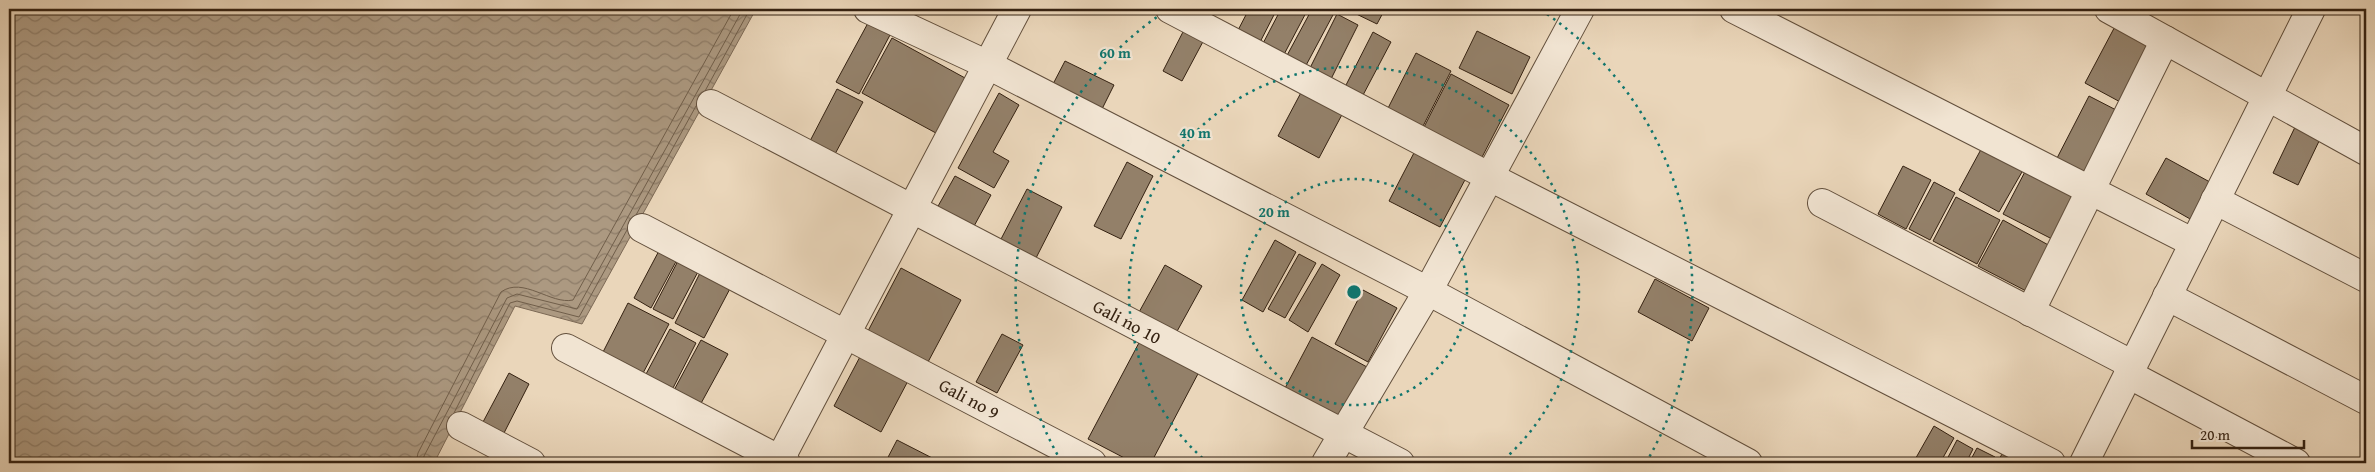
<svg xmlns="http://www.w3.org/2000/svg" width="2375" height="472" font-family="'Gentium Book Plus',serif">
<defs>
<pattern id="water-waves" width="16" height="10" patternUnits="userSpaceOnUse" patternTransform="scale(1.25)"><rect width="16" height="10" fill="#ac9981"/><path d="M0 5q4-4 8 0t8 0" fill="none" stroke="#8d7c68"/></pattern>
</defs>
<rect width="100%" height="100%" fill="#ead6ba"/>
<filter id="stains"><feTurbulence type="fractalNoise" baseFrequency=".004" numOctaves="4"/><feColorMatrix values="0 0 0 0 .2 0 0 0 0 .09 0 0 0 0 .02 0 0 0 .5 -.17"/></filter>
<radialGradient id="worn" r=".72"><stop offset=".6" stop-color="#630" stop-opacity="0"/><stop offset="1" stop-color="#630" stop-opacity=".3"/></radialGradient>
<path fill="url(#water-waves)" stroke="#7c6955" d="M9 9H756L582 324 515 306 434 463H9Z"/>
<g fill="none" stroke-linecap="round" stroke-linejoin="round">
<g stroke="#705e4a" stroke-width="1">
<path d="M705 91 750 9"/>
<path d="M636 215 696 106"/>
<path d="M454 413 510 303 517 301 579 317 627 230"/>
<path d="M416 463 418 453 501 292C523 276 551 305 573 300L734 9"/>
<path d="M423 463 424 456 507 298 517 294 577 309 743 9"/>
</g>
</g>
<g fill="#938069" stroke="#352212">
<path d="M1249 9H1277L1257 48 1235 36Z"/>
<path d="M1281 9H1308L1280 62 1259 51Z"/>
<path d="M1312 9H1326L1334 13 1303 71 1284 61Z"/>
<path d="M1346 9H1385L1377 24Z"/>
<path d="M1337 14 1358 25 1328 85 1307 74Z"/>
<path d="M2120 17 2159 37 2124 104 2085 83Z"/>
<path d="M868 23 890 35 859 94 836 82Z"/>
<path d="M1186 26 1206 36 1182 81 1163 71Z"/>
<path d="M1477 31 1530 57 1512 94 1459 68Z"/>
<path d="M1373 32 1391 42 1362 97 1344 89Z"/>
<path d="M892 38 976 84 947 139 862 93Z"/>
<path d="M1416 53 1451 71 1418 136 1383 118Z"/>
<path d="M1065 61 1114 85 1101 111 1052 86Z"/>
<path d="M1451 74 1509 105 1480 161 1422 131Z"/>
<path d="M1305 85 1346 107 1319 158 1278 136Z"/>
<path d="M837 89 863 102 835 154 810 141Z"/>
<path d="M999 93 1019 105 993 152 1009 161 994 188 958 168Z"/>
<path d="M2089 96 2120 112 2086 178 2055 162Z"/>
<path d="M2296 125 2321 137 2298 185 2273 173Z"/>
<path d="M1985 142 2026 165 1999 212 1959 190Z"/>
<path d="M1416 149 1467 176 1440 227 1389 201Z"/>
<path d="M2166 158 2219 187 2199 224 2146 194Z"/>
<path d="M1127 162 1153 176 1121 239 1094 226Z"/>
<path d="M2029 164 2080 190 2054 240 2003 214Z"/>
<path d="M1903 166 1931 180 1906 229 1878 214Z"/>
<path d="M955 176 991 195 973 228 937 208Z"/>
<path d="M1934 182 1955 193 1930 240 1909 229Z"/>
<path d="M1027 189 1062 207 1035 260 1000 241Z"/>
<path d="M1956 197 2000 220 1977 264 1933 241Z"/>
<path d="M2003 220 2052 247 2028 292 1978 266Z"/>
<path d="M1275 240 1296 252 1263 312 1242 300Z"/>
<path d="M661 247 679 256 651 308 634 298Z"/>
<path d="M1299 254 1316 263 1285 318 1268 309Z"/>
<path d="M680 257 700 268 673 319 653 309Z"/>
<path d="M1322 264 1340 275 1308 332 1289 320Z"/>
<path d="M1165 265 1202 286 1175 335 1138 314Z"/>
<path d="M703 267 733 283 704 338 675 323Z"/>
<path d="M901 268 961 300 928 362 868 331Z"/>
<path d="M1655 279 1709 308 1692 341 1638 312Z"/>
<path d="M1363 290 1397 308 1368 362 1335 344Z"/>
<path d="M628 303 669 324 642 375 602 354Z"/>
<path d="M670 329 696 343 672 390 645 376Z"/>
<path d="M1002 334 1023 345 997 393 976 382Z"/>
<path d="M1312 337 1367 367 1339 420 1284 390Z"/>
<path d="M1141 339 1200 370 1151 463H1134L1088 439Z"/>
<path d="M701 340 728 354 699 407 673 392Z"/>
<path d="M862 353 909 379 881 432 834 406Z"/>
<path d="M509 373 529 384 504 433 483 422Z"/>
<path d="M1934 426 1954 438 1940 463H1913Z"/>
<path d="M897 440 942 463H885Z"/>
<path d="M1957 440 1973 449 1966 463H1945Z"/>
<path d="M1977 448 1995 457 1992 463H1969Z"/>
<path d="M2002 454 2021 463H1997Z"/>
</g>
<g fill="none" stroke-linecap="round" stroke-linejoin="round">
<g stroke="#624f3c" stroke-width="30">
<g id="minor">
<path d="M868 9 988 65 1428 291 1748 463"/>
<path d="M1170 9 1488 176 2051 463"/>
<path d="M1734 9 2194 243"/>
<path d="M2109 9 2366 151"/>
<path d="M711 104 1400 463"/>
<path d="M2215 200 2366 278"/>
<path d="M1822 203 2133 365"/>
<path d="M642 228 1092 463"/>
<path d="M2167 296 2366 400"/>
<path d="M2030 312 2165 40"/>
<path d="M566 348 786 463"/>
<path d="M2128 374 2296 463"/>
<path d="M461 426 531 463"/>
<path d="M778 463 1017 9"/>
<path d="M1326 463 1428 291 1580 9"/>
<path d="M2084 463 2311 9"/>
</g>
</g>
<use href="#minor" stroke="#f1e4d2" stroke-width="28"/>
</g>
<g fill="none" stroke="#0f766e" stroke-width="2.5" stroke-dasharray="2.5 5">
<circle cx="1354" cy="292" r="113"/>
<path d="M1208 463A225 225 0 1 1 1500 463"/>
<path d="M1061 461A338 338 0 0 1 1167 10M1541 10A338 338 0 0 1 1647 461"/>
</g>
<g text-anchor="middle" stroke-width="4.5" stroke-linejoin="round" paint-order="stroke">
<g font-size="18" fill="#352212" stroke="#f1e4d2">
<text transform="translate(1127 322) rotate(28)" y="6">Gali no 10</text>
<text transform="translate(969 399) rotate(28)" y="6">Gali no 9</text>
</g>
</g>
<circle cx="1354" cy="292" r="8" fill="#0f766e" stroke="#f1e4d2" stroke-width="2.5"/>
<g font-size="15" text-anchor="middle" font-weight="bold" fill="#0f766e" stroke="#f1e4d2" stroke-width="4.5" stroke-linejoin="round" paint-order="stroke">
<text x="1115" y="58">60 m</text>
<text x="1195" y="138">40 m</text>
<text x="1274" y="217">20 m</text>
</g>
<rect width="2375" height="472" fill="none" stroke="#ead6ba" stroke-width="30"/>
<rect x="10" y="10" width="2355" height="452" fill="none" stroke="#352212" stroke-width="2.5"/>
<rect x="15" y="15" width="2345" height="442" fill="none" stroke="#352212"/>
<path d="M2192 440v8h112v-8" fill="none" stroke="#352212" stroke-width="2.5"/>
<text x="2200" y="440" font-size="15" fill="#352212" stroke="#f1e4d2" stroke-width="4" paint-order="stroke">20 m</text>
<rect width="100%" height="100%" filter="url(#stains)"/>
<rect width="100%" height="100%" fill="url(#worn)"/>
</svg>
